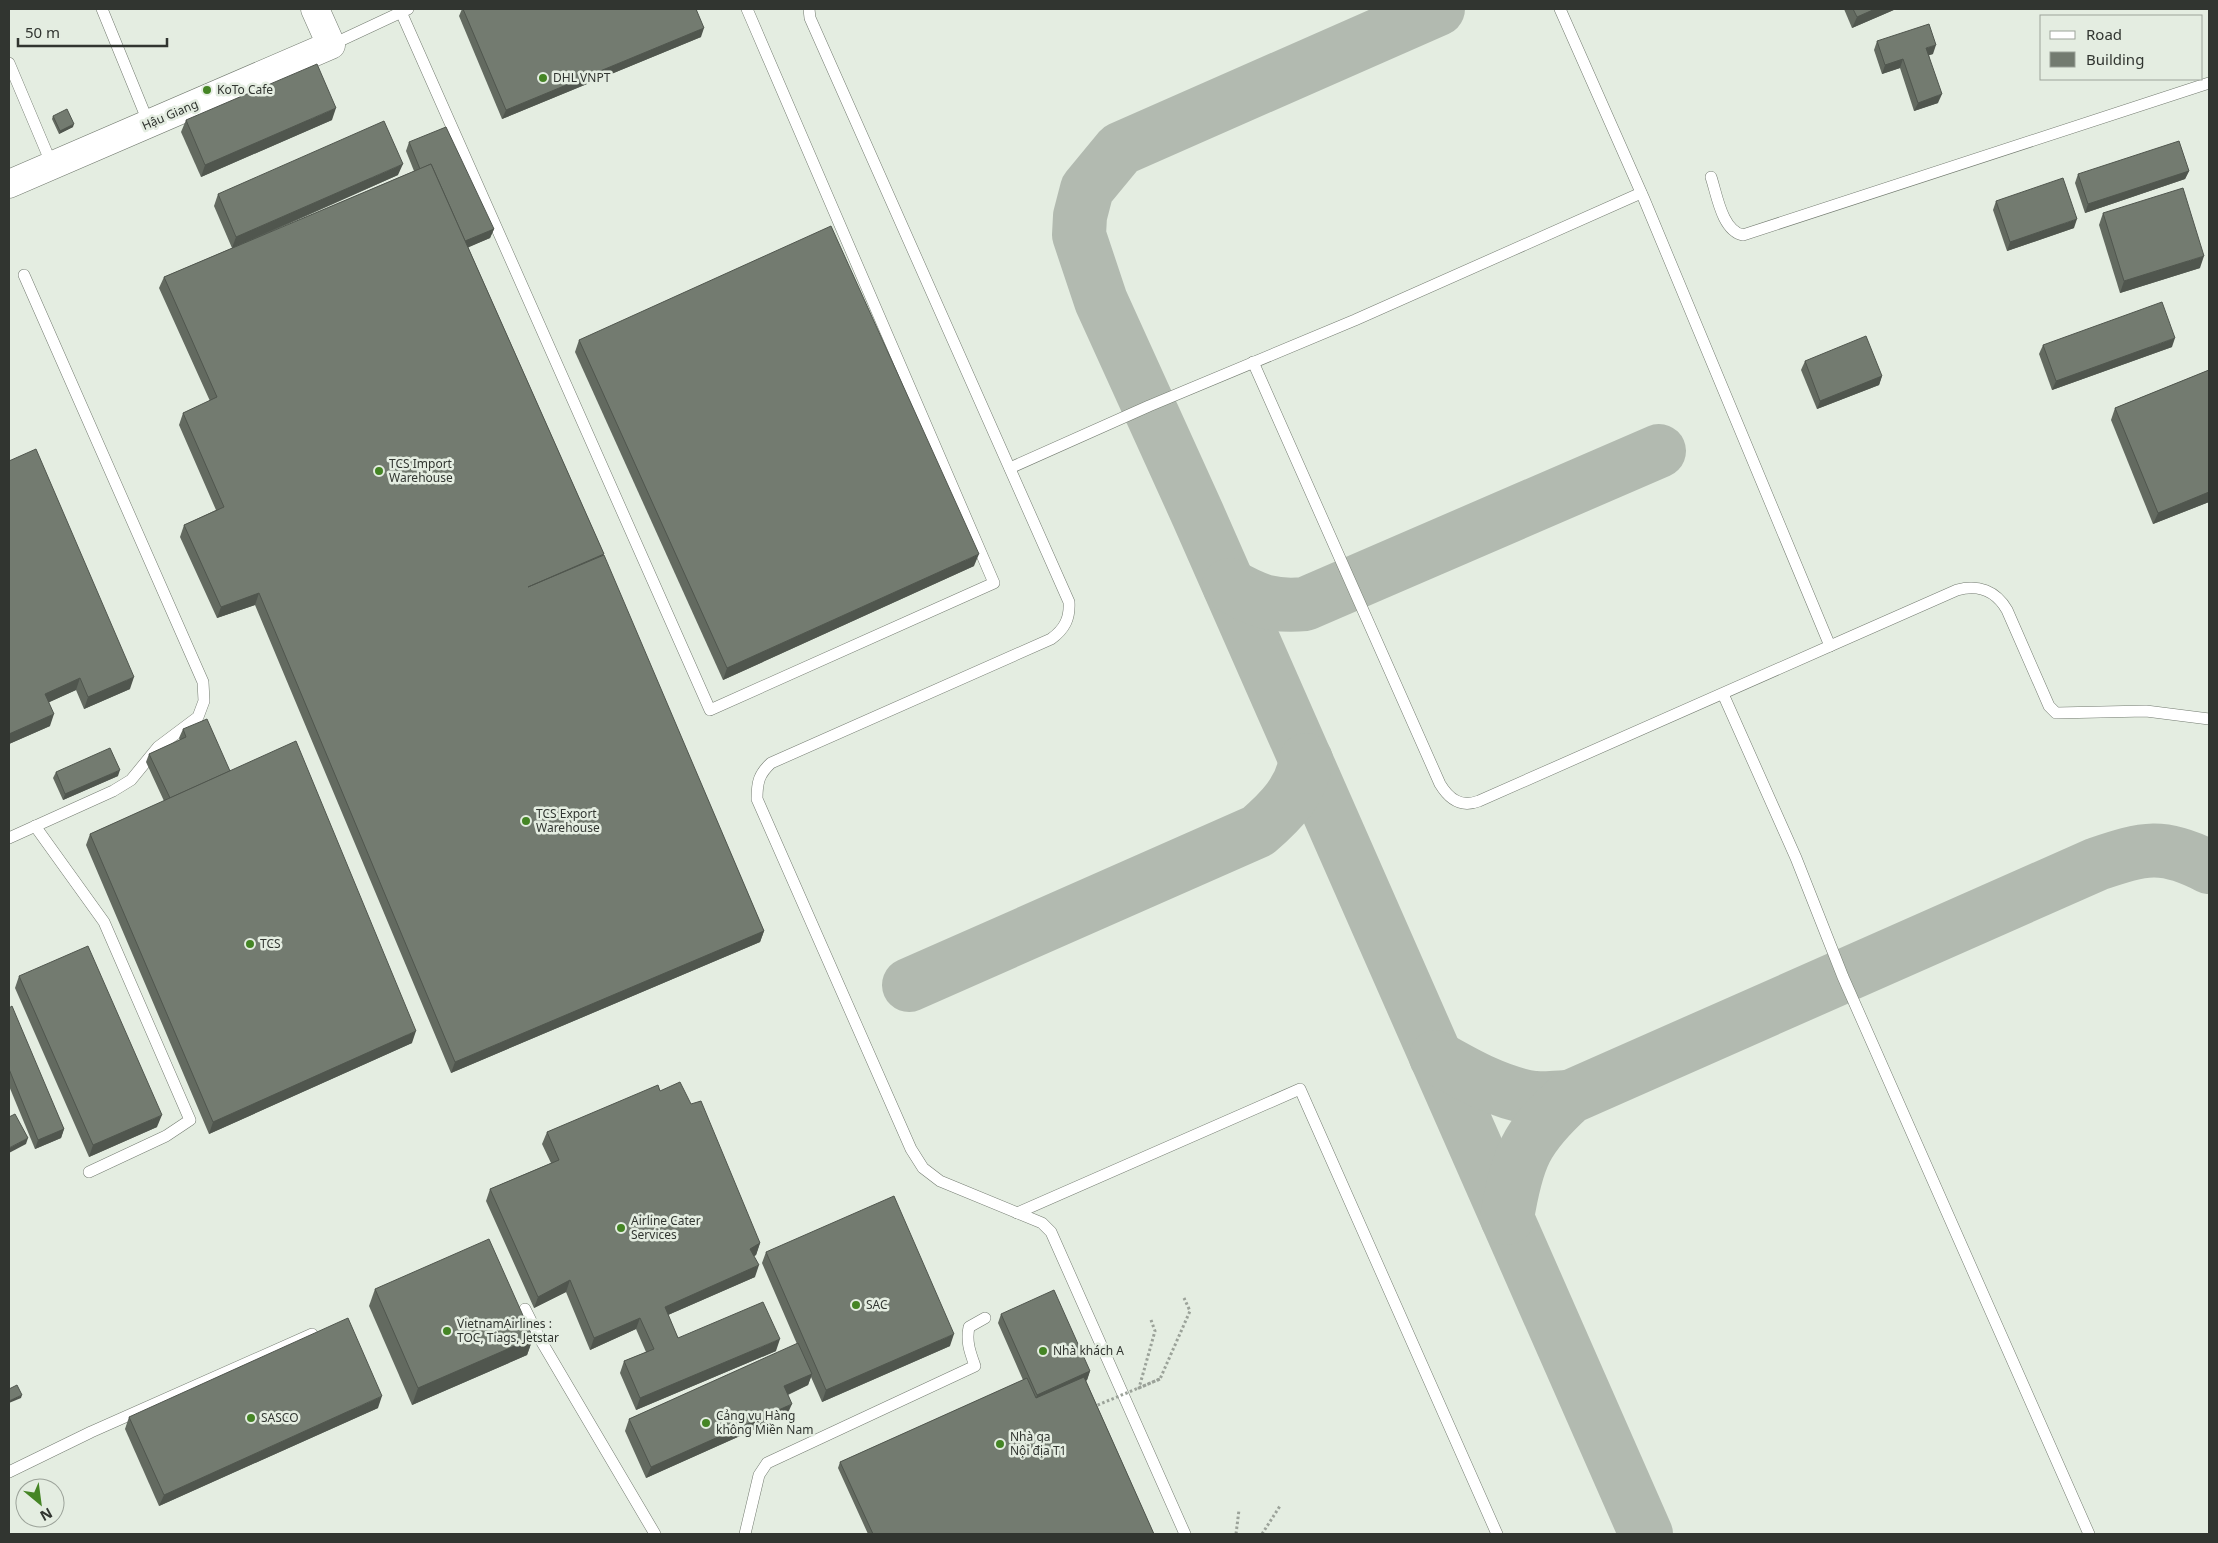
<svg xmlns="http://www.w3.org/2000/svg" width="2218" height="1543" font-family="'Noto Sans',sans-serif">
<rect width="100%" height="100%" fill="#e4ede1"/>
<g fill="none" stroke-linecap="round" stroke-linejoin="round">
<g stroke="#b2bab0" stroke-width="54">
<path d="M1438 9 1120 149 1087 189 1080 216 1079 235 1101 301 1198 515 1646 1534"/>
<path d="M1229 585C1257 601 1273 607 1305 604L1659 451"/>
<path d="M909 985 1258 831C1281 811 1301 791 1306 760"/>
<path d="M1436 1057C1466 1074 1499 1093 1534 1098 1545 1099 1558 1097 1570 1097"/>
<path d="M1507 1218C1517 1158 1525 1138 1570 1097L2097 864C2144 848 2163 843 2209 867"/>
</g>
<g stroke="#737b70" stroke-width="12">
<g id="lane">
<path d="M102 9 149 124"/>
<path d="M809 9 810 18 1069 602C1070 618 1065 629 1051 639L771 763C759 774 757 782 757 799L911 1149 923 1168 940 1181 1042 1223 1051 1232 1185 1534"/>
<path d="M1560 9 1644 199 1830 646 1957 590C1978 584 1996 591 2007 610L2049 706 2056 713 2146 711 2209 719"/>
<path d="M401 12 710 710 994 583 747 9"/>
<path d="M331 45 408 9"/>
<path d="M9 63 52 165"/>
<path d="M1711 177C1717 195 1722 231 1743 235L2209 83"/>
<path d="M1253 362 1440 784C1449 799 1461 808 1479 801L1830 646"/>
<path d="M1010 468 1149 406 1355 320 1641 193"/>
<path d="M1723 694 1796 858 1843 977 2089 1534"/>
<path d="M35 826 104 922 190 1120 166 1136 89 1172"/>
<path d="M9 838 113 791 131 780 158 747 198 717 204 701 203 682 24 275"/>
<path d="M1017 1213 1300 1089 1497 1534"/>
<path d="M525 1309 540 1339 655 1534"/>
<path d="M9 1472 91 1432 312 1334"/>
<path d="M745 1534 759 1475 767 1463 975 1366C970 1352 966 1342 969 1327L985 1318"/>
</g>
</g>
<g stroke="#737b70" stroke-width="29">
<path id="secondary" d="M9 184 331 45 315 9"/>
</g>
<g stroke="#9ba299" stroke-width="3" stroke-dasharray="2.5 2.5" stroke-linecap="butt">
<path d="M1151 1320 1155 1331 1139 1388 1160 1379 1190 1311 1184 1298"/>
<path d="M1236 1534 1239 1510"/>
<path d="M1262 1534 1280 1506"/>
</g>
<use href="#lane" stroke="#fff" stroke-width="11"/>
<use href="#secondary" stroke="#fff" stroke-width="28"/>
<path stroke="#9ba299" stroke-width="3" stroke-dasharray="2.5 2.5" stroke-linecap="butt" d="M1093 1407 1160 1379"/>
</g>
<g fill="#636a60">
<path d="M462 9H696L701 37 502 119 459 16Z"/>
<path d="M1844 9H1896L1852 28Z"/>
<path d="M1877 41 1933 54 1929 55 1938 103 1914 111 1900 68 1882 74 1874 50Z"/>
<path d="M53 116 73 127 59 134 52 119Z"/>
<path d="M186 120H332L201 177 181 132Z"/>
<path d="M409 142 494 229 490 238 468 247 604 554 603 555 764 931 760 942 451 1073 255 605 217 618 180 537 184 525 216 510 179 425 183 413 210 401 159 288 164 277 232 248 214 206 218 194 398 175 255 239 414 171 406 151Z"/>
<path d="M2189 171 2185 179 2085 213 2075 183 2078 174Z"/>
<path d="M1996 201 2074 228 2007 251 1993 210Z"/>
<path d="M2103 213 2200 268 2120 293 2099 225Z"/>
<path d="M579 340 974 566 723 680 575 352Z"/>
<path d="M2043 345 2172 347 2052 390 2039 354Z"/>
<path d="M1805 361 1882 376 1879 385 1817 409 1801 370Z"/>
<path d="M2209 370V502L2153 524 2111 420 2115 408Z"/>
<path d="M9 461 130 689 84 709 76 690 49 702 50 726 9 744Z"/>
<path d="M183 729 230 771 412 1043 209 1134 86 845 90 834 164 801 146 762 149 754 180 740 179 738Z"/>
<path d="M56 772 118 776 63 800 53 778Z"/>
<path d="M19 976 157 1127 89 1157 15 988Z"/>
<path d="M9 1008 64 1129 61 1138 35 1149 9 1086Z"/>
<path d="M660 1091 760 1243 756 1255 754 1256 755 1277 668 1315 678 1338 776 1351 636 1410 620 1373 624 1361 646 1352 636 1329 590 1350 566 1292 534 1308 486 1201 490 1189 551 1163 542 1144 547 1132Z"/>
<path d="M766 1252 950 1346 822 1402 811 1377 808 1385 788 1395 787 1415 646 1478 625 1431 629 1419 797 1344 762 1263Z"/>
<path d="M375 1289 533 1338 527 1355 412 1405 369 1306Z"/>
<path d="M1001 1314 1090 1371 1087 1380 1086 1381 1154 1534H868L838 1468 840 1462 1023 1380 998 1323Z"/>
<path d="M378 1408 159 1506 125 1429 129 1417Z"/>
</g>
<g fill="#50564e">
<path d="M1875 9H1896L1852 28 1857 17Z"/>
<path d="M704 28 701 37 502 119 506 110Z"/>
<path d="M1936 45 1933 54 1923 57 1926 48Z"/>
<path d="M1903 59 1900 68 1882 74 1885 65Z"/>
<path d="M1942 94 1938 103 1914 111 1918 103Z"/>
<path d="M336 108 332 120 201 177 205 165Z"/>
<path d="M74 124 73 127 59 134 60 131Z"/>
<path d="M403 164 398 175 232 248 236 237Z"/>
<path d="M2189 171 2185 179 2085 213 2088 204Z"/>
<path d="M2077 219 2074 228 2007 251 2010 242Z"/>
<path d="M494 229 490 238 460 251 463 242Z"/>
<path d="M2204 256 2200 268 2120 293 2124 281Z"/>
<path d="M2175 338 2172 347 2052 390 2056 381Z"/>
<path d="M1882 376 1879 385 1817 409 1820 401Z"/>
<path d="M2209 492V502L2153 524 2158 513Z"/>
<path d="M979 554 974 566 723 680 727 668Z"/>
<path d="M259 593 255 605 217 618 221 607Z"/>
<path d="M134 677 130 689 84 709 88 697Z"/>
<path d="M80 678 76 690 41 706 45 694Z"/>
<path d="M54 714 50 726 9 744V734Z"/>
<path d="M120 770 118 776 63 800 65 794Z"/>
<path d="M764 931 760 942 451 1073 455 1062Z"/>
<path d="M416 1031 412 1043 209 1134 213 1122Z"/>
<path d="M162 1115 157 1127 89 1157 93 1145Z"/>
<path d="M64 1129 61 1138 35 1149 38 1140Z"/>
<path d="M28 1138 26 1144 9 1153V1148Z"/>
<path d="M760 1243 756 1255 745 1261 750 1249Z"/>
<path d="M759 1265 755 1277 661 1318 665 1307Z"/>
<path d="M570 1280 566 1292 534 1308 538 1297Z"/>
<path d="M640 1318 636 1329 590 1350 594 1338Z"/>
<path d="M954 1334 950 1346 822 1402 826 1390Z"/>
<path d="M533 1338 527 1355 412 1405 418 1388Z"/>
<path d="M780 1339 776 1351 636 1410 640 1398Z"/>
<path d="M1090 1371 1087 1380 1034 1404 1037 1395Z"/>
<path d="M812 1374 808 1385 780 1398 784 1386Z"/>
<path d="M22 1395 21 1398 9 1403V1401Z"/>
<path d="M382 1396 378 1408 159 1506 164 1495Z"/>
<path d="M792 1404 787 1415 646 1478 651 1467Z"/>
</g>
<g fill="#737b70" stroke="#50564e">
<path d="M463 9H696L704 28 506 110Z"/>
<path d="M1853 9H1875L1857 17Z"/>
<path d="M1929 24 1936 45 1926 48 1942 94 1918 103 1903 59 1885 65 1877 41Z"/>
<path d="M317 64 336 108 205 165 186 120Z"/>
<path d="M67 109 74 124 60 131 53 116Z"/>
<path d="M384 121 403 164 236 237 218 194Z"/>
<path d="M446 127 494 229 465 241 431 164 420 169 409 142Z"/>
<path d="M2179 141 2189 171 2088 204 2078 174Z"/>
<path d="M431 164 604 554 528 587 604 555 764 931 455 1062 259 593 221 607 184 525 224 507 183 413 217 397 164 277Z"/>
<path d="M2063 178 2077 219 2010 242 1996 201Z"/>
<path d="M2183 188 2204 256 2124 281 2103 213Z"/>
<path d="M831 226 979 554 727 668 579 340Z"/>
<path d="M2162 302 2175 338 2056 381 2043 345Z"/>
<path d="M1866 336 1882 376 1820 401 1805 361Z"/>
<path d="M2209 370V492L2158 513 2115 408Z"/>
<path d="M36 449 134 677 88 697 80 678 45 694 54 714 9 734V461Z"/>
<path d="M207 719 230 771 170 798 149 754 186 737 183 729Z"/>
<path d="M296 741 416 1031 213 1122 90 834Z"/>
<path d="M110 748 120 770 65 794 56 772Z"/>
<path d="M88 946 162 1115 93 1145 19 976Z"/>
<path d="M12 1006 64 1129 38 1140 9 1069V1008Z"/>
<path d="M680 1082 691 1104 701 1101 760 1243 750 1249 759 1265 665 1307 678 1338 763 1302 780 1339 640 1398 624 1361 654 1349 640 1318 594 1338 570 1280 538 1297 490 1189 559 1160 547 1132 658 1085 660 1091Z"/>
<path d="M15 1114 28 1138 9 1148V1117Z"/>
<path d="M894 1196 954 1334 826 1390 766 1252Z"/>
<path d="M489 1239 533 1338 418 1388 375 1289Z"/>
<path d="M1054 1290 1090 1371 1037 1395 1001 1314Z"/>
<path d="M348 1318 382 1396 164 1495 129 1417Z"/>
<path d="M798 1343 812 1374 784 1386 792 1404 651 1467 629 1419Z"/>
<path d="M1084 1377 1154 1534H873L840 1462 1027 1378 1036 1398Z"/>
<path d="M17 1385 22 1395 9 1401V1389Z"/>
</g>
<g fill="#458525" stroke="#e4ede1" stroke-width="2">
<circle cx="543" cy="78" r="5"/>
<circle cx="207" cy="90" r="5"/>
<circle cx="379" cy="471" r="5"/>
<circle cx="526" cy="821" r="5"/>
<circle cx="250" cy="944" r="5"/>
<circle cx="621" cy="1228" r="5"/>
<circle cx="856" cy="1305" r="5"/>
<circle cx="447" cy="1331" r="5"/>
<circle cx="1043" cy="1351" r="5"/>
<circle cx="251" cy="1418" r="5"/>
<circle cx="706" cy="1423" r="5"/>
<circle cx="1000" cy="1444" r="5"/>
</g>
<g text-anchor="middle" stroke-width="5" stroke-linejoin="round" paint-order="stroke">
<g font-size="12" fill="#313530" stroke="#e4ede1" text-anchor="start">
<text x="553" y="82">DHL VNPT</text>
<text x="217" y="94">KoTo Cafe</text>
<text x="389" y="468">TCS Import<tspan x="389" dy="14">Warehouse</tspan></text>
<text x="536" y="818">TCS Export<tspan x="536" dy="14">Warehouse</tspan></text>
<text x="260" y="948">TCS</text>
<text x="631" y="1225">Airline Cater<tspan x="631" dy="14">Services</tspan></text>
<text x="866" y="1309">SAC</text>
<text x="457" y="1328">VietnamAirlines :<tspan x="457" dy="14">TOC, Tiags, Jetstar</tspan></text>
<text x="1053" y="1355">Nhà khách A</text>
<text x="716" y="1420">Cảng vụ Hàng<tspan x="716" dy="14">không Miền Nam</tspan></text>
<text x="261" y="1422">SASCO</text>
<text x="1010" y="1441">Nhà ga<tspan x="1010" dy="14">Nội địa T1</tspan></text>
</g>
<g font-size="12" fill="#313530" stroke="#e4ede1">
<text transform="translate(170 115) rotate(-23)" y="4">Hậu Giang</text>
</g>
</g>
<rect width="2218" height="1543" fill="none" stroke="#313530" stroke-width="20"/>
<rect x="2040" y="15" width="162" height="65" fill="#e4ede1" stroke="#9ca39a"/>
<rect x="2050" y="31" width="25" height="8" fill="#ffffff" stroke="#9ca39a"/>
<text x="2086" y="40" font-size="15" fill="#313530">Road</text>
<rect x="2050" y="52" width="25" height="15" fill="#737b70" stroke="#9ca39a"/>
<text x="2086" y="65" font-size="15" fill="#313530">Building</text>
<g transform="translate(40 1503) rotate(151)"><circle r="24" fill="#e4ede1" stroke="#9ca39a"/>
<path d="M0-4L9 19L0 12L-9 19Z" fill="#458525"/>
<text y="-8" font-size="14" font-weight="bold" text-anchor="middle" fill="#313530">N</text>
</g>
<path d="M18 38v8h149v-8" fill="none" stroke="#313530" stroke-width="2.5"/>
<text x="25" y="38" font-size="15" fill="#313530" stroke="#e4ede1" stroke-width="4" paint-order="stroke">50 m</text>
</svg>
